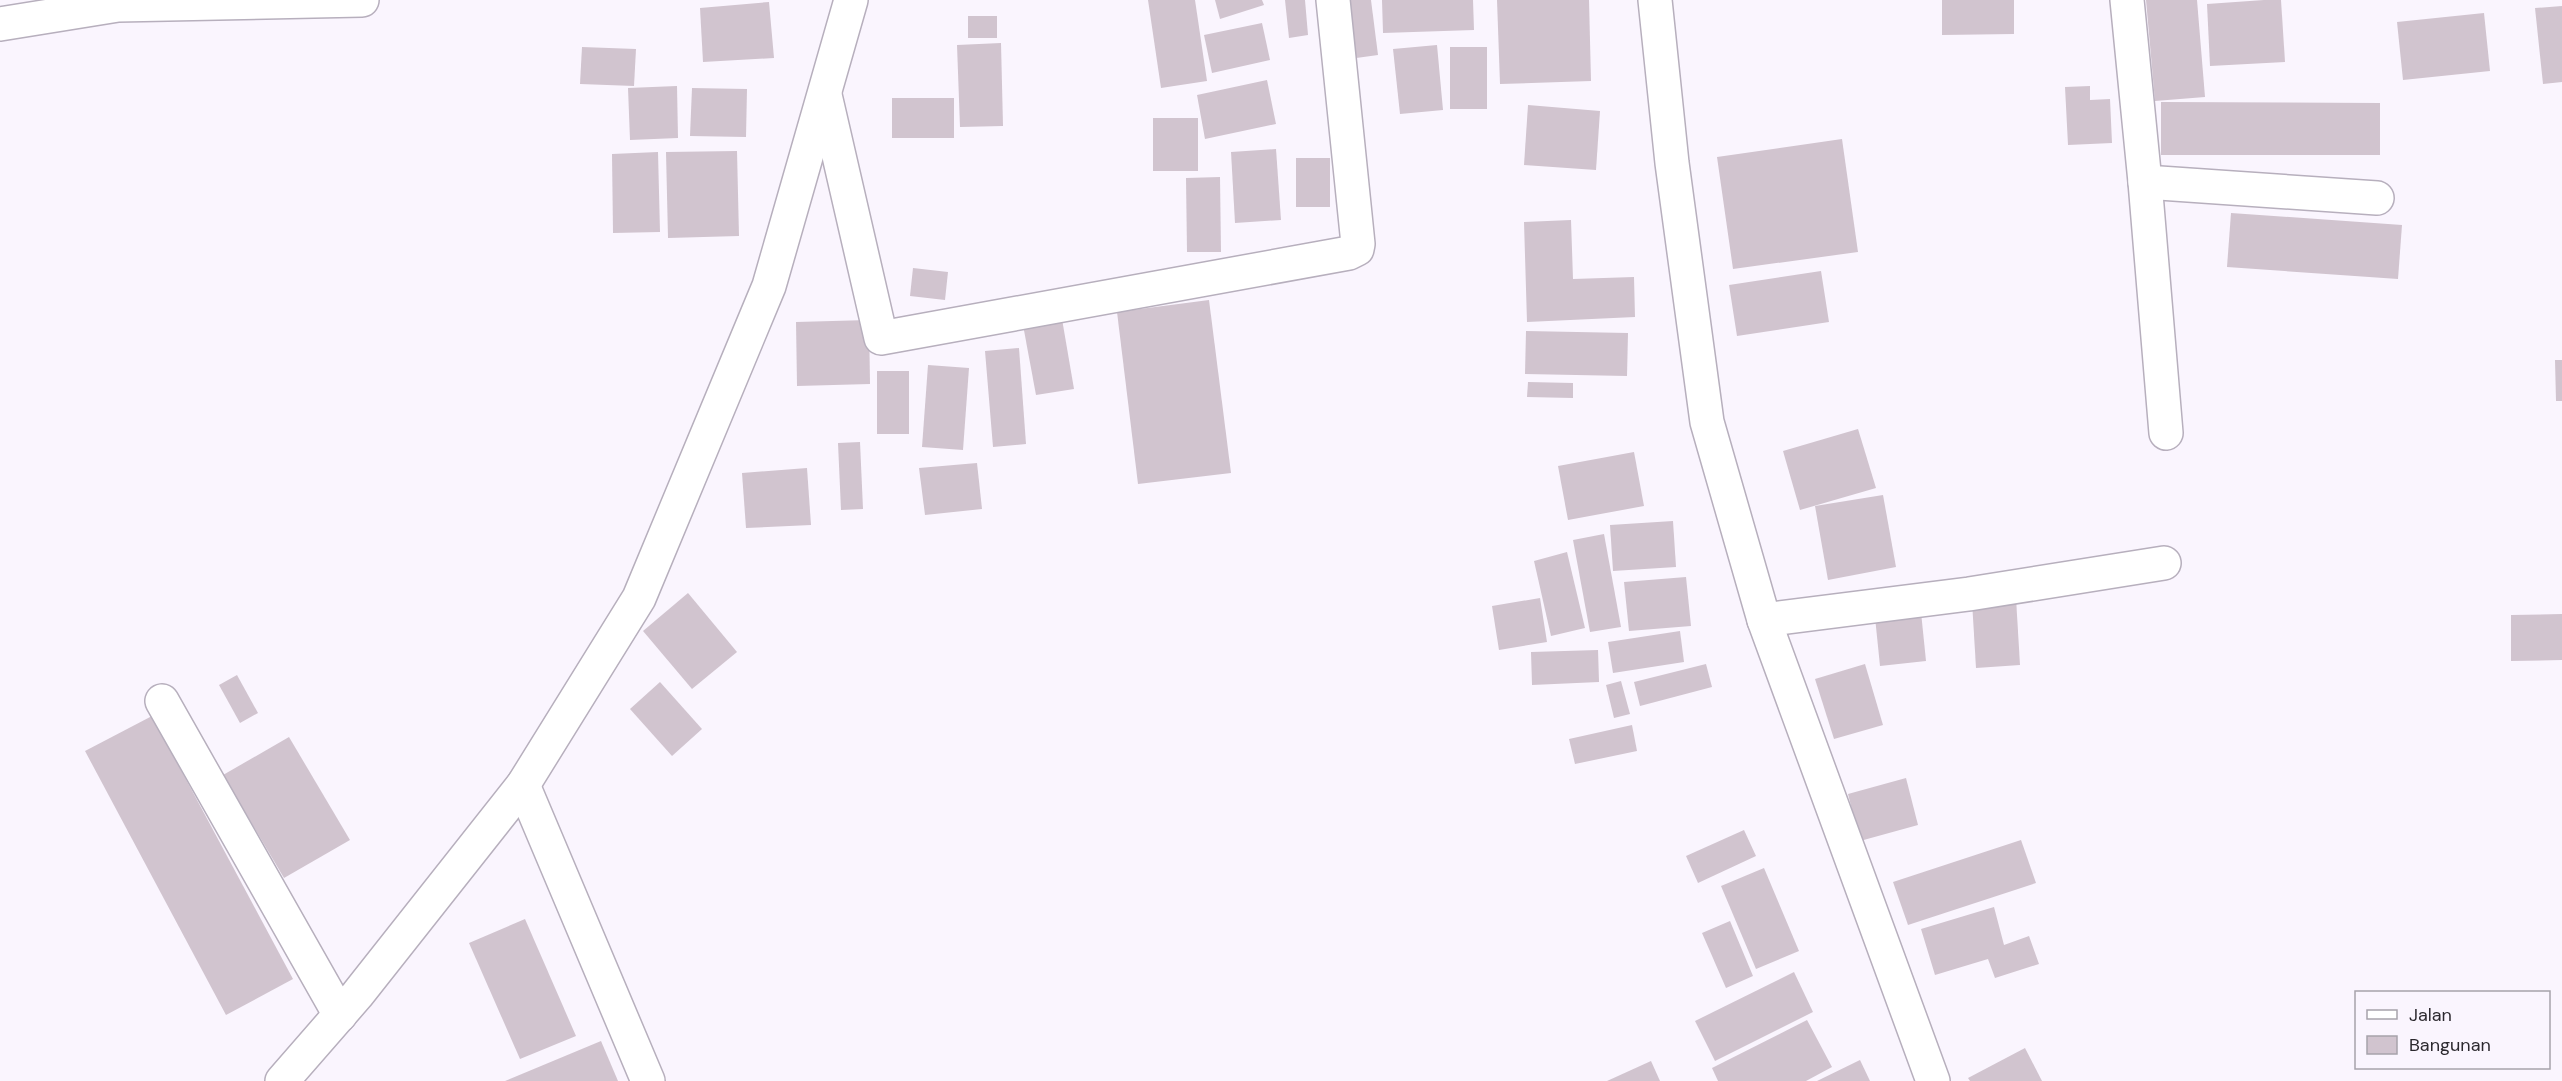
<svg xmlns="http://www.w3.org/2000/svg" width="2562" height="1081" font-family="'DM Sans',sans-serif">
<rect width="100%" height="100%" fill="#faf5fe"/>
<g fill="#d1c4cf">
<path d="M1148 0H1195L1207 81 1161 88Z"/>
<path d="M1215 0H1262L1264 5 1220 19Z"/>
<path d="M1285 0H1305L1308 35 1289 38Z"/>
<path d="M1342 0H1371L1378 55 1349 59Z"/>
<path d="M1382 0H1473L1474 30 1383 33Z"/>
<path d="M1497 0H1589L1591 81 1500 84Z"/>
<path d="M1942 0H2014V34L1942 35Z"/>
<path d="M2146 0H2197L2205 97 2155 101Z"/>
<path d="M2264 0H2281L2285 62 2210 66 2207 4Z"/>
<path d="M769 2 774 58 703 62 700 8Z"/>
<path d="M2562 6V82L2543 84 2535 8Z"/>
<path d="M2484 13 2490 71 2403 80 2397 22Z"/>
<rect x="968" y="16" width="29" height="22"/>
<path d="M1262 23 1270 60 1212 73 1204 35Z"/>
<path d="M1001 43 1003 126 960 127 957 45Z"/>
<path d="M1437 45 1443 110 1400 114 1393 49Z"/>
<path d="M582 47 636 49 634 86 580 84Z"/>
<rect x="1450" y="47" width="37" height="62"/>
<path d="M1267 80 1276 124 1205 139 1197 95Z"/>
<path d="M677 86 678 138 630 140 628 88Z"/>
<path d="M2090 86V100L2110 99 2112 143 2068 145 2065 87Z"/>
<path d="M692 88 747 89 746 137 690 136Z"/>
<rect x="892" y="98" width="62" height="40"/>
<path d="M2161 102 2380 103V155H2161Z"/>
<path d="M1528 105 1600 111 1596 170 1524 165Z"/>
<rect x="1153" y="118" width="45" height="53"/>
<path d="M1842 139 1858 252 1733 269 1717 157Z"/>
<path d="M1276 149 1281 220 1235 223 1231 152Z"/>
<path d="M737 151 739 236 668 238 666 152Z"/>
<path d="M658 152 660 232 613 233 612 154Z"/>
<rect x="1296" y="158" width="34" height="49"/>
<path d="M1220 177 1221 252H1187L1186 178Z"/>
<path d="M2231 213 2402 225 2398 279 2227 267Z"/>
<path d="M1571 220 1573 279 1634 277 1635 317 1527 322 1524 222Z"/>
<path d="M913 268 948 272 945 300 910 296Z"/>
<path d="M1821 271 1829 322 1737 336 1729 285Z"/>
<path d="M1209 300 1231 473 1138 484 1117 312Z"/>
<path d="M1062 319 1074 389 1036 395 1023 325Z"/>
<path d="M869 320 870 384 797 386 796 322Z"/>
<path d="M1526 331 1628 333 1627 376 1525 374Z"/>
<path d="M1019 348 1026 444 993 447 985 351Z"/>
<path d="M2555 360H2562V401H2556Z"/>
<path d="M928 365 969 368 963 450 922 447Z"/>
<rect x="877" y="371" width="32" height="63"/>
<path d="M1528 382 1573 383V398L1527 397Z"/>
<path d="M1858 429 1876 488 1800 510 1783 451Z"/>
<path d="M860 442 863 509 841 510 838 443Z"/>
<path d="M1634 452 1644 506 1568 520 1558 466Z"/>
<path d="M977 463 982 509 925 515 919 468Z"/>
<path d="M807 468 811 525 746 528 742 473Z"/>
<path d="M1883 495 1896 567 1828 580 1815 506Z"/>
<path d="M1673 521 1676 567 1613 571 1610 525Z"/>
<path d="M1604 534 1621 627 1590 632 1573 540Z"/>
<path d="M1567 552 1585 628 1551 636 1534 561Z"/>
<path d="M1686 577 1691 626 1629 631 1624 582Z"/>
<path d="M688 593 737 652 692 689 643 631Z"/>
<path d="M1540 598 1547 642 1499 650 1492 606Z"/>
<path d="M2016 598 2020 665 1976 668 1972 601Z"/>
<path d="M1921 612 1926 661 1880 666 1875 617Z"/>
<path d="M2562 614V660L2511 661V615Z"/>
<path d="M1680 631 1684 662 1613 673 1608 642Z"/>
<path d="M1598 650 1599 682 1532 685 1531 652Z"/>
<path d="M1706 664 1712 687 1640 706 1634 682Z"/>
<path d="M1865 664 1883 725 1834 739 1815 679Z"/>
<path d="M237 675 258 713 240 723 219 685Z"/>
<path d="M1621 681 1630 714 1614 718 1606 685Z"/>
<path d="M660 682 702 729 672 756 630 709Z"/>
<path d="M152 716 293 979 226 1015 85 751Z"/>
<path d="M1632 725 1637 751 1575 764 1569 739Z"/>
<path d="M289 737 350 840 284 878 223 775Z"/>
<path d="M1906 778 1918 825 1860 841 1848 794Z"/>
<path d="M1744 830 1756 856 1698 883 1686 856Z"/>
<path d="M2021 840 2036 883 1908 925 1893 882Z"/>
<path d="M1764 868 1799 951 1756 969 1721 886Z"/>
<path d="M1994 907 2004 945 2029 936 2039 964 1995 978 1988 959 1935 975 1921 929Z"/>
<path d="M525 919 576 1036 520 1059 469 943Z"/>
<path d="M1730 921 1753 976 1726 988 1702 933Z"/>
<path d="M1794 972 1813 1012 1715 1061 1695 1021Z"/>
<path d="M1807 1020 1832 1067 1806 1081H1718L1712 1068Z"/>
<path d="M601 1041 618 1081H505Z"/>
<path d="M2025 1048 2042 1081H1970L1968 1078Z"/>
<path d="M1860 1060 1870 1081H1817Z"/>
<path d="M1651 1061 1660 1081H1607Z"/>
</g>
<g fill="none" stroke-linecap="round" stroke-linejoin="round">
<g stroke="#b7afbd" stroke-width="36">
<g id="street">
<path d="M1655 0 1672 163 1707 422 1764 620 1933 1081"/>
<path d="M2127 0 2145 182 2166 433"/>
<path d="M0 24 118 5 362 0"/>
<path d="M825 95 881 338 1349 253 1357 249 1358 244 1333 0"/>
<path d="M2145 182 2377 198"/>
<path d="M1764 620 1969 594 2164 563"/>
<path d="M162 701 340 1015"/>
<path d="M523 785 648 1081"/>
<path d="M282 1081 357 995 523 785 639 598 769 286 851 0"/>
</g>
</g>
<use href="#street" stroke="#fff" stroke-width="33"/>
</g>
<rect x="2355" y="991" width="195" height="78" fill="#faf5fe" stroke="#a7a3ab" stroke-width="1.5"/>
<rect x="2367" y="1010" width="30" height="9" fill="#ffffff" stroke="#a7a3ab" stroke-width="1.5"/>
<text x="2409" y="1021" font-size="18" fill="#2b282e">Jalan</text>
<rect x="2367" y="1036" width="30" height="18" fill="#d1c4cf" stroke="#a7a3ab" stroke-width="1.5"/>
<text x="2409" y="1051" font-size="18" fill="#2b282e">Bangunan</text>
</svg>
